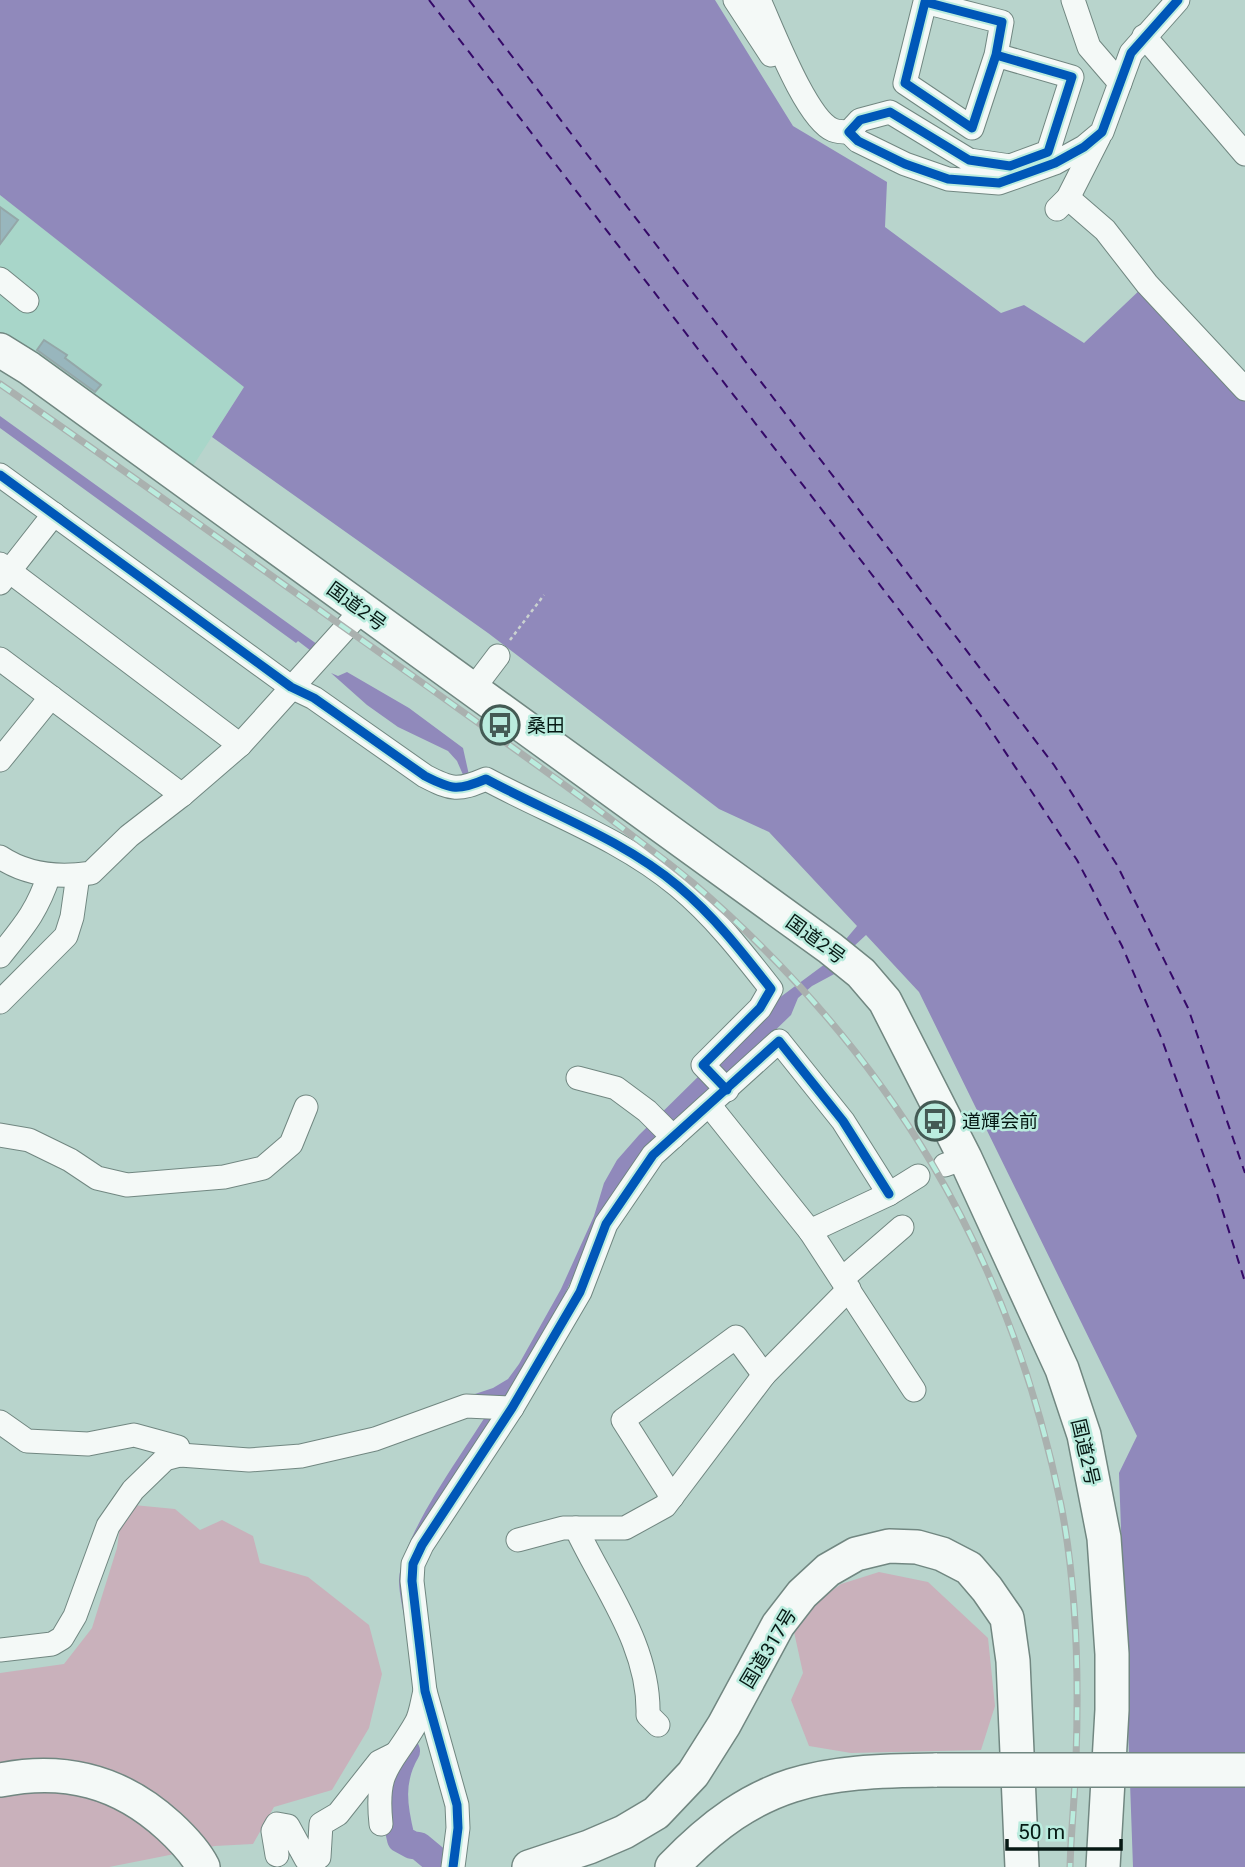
<svg xmlns="http://www.w3.org/2000/svg" width="1245" height="1867" font-family="Roboto,'Noto Sans JP',sans-serif">
<rect width="100%" height="100%" fill="#b8d4cc"/>
<path fill="#a8d6c9" d="M0 195 244 387 191 469 0 338Z"/>
<g fill="#c9b1bb">
<path d="M123 1504 175 1509 200 1530 222 1520 253 1536 260 1563 308 1577 369 1625 382 1674 369 1728 332 1790 274 1807 253 1844 215 1846 109 1867H0V1673L64 1664 92 1628 117 1548Z"/>
<path d="M879 1572 928 1582 988 1638 995 1706 981 1750 851 1753 809 1746 791 1700 803 1673 794 1632 804 1611 841 1584Z"/>
</g>
<g fill="#9089bb">
<path d="M0 0H715L793 126 887 182 885 227 1001 313 1024 305 1084 343 1143 287 1245 398V1867H1133L1119 1473 1137 1436 919 992 866 935 852 948 838 972 812 986 798 998 791 1015 727 1077 596 1227 552 1322 527 1368 442 1498 406 1628C404 1613 399 1595 399 1580 401 1537 462 1454 485 1417L469 1396 493 1388 508 1379 519 1364 561 1289 594 1216 604 1183 617 1160 639 1135 775 1001 825 964 857 926 769 832 719 809 488 633 212 437 244 387 0 195Z"/>
<path d="M0 416 321 647 315 654 298 641 296 643 0 428Z"/>
<path d="M347 672 409 708 463 748 469 775 464 777 457 761 448 751 398 727 367 705 331 673 338 676Z"/>
</g>
<g fill="none" stroke-linecap="round" stroke-linejoin="round">
<path stroke="#9089bb" stroke-width="28" d="M406 1751C389 1780 393 1807 401 1839L412 1845 419 1846 437 1861V1867"/>
<g stroke="#350968" stroke-width="2" stroke-dasharray="9 7" stroke-linecap="butt">
<path d="M429 0 984 720 1077 860 1122 946 1161 1037 1215 1187 1245 1282"/>
<path d="M469 0 1054 765 1117 865 1188 1008 1245 1173"/>
</g>
</g>
<g fill="#98b6bd" stroke="#94a7a8" stroke-width="2">
<path d="M0 207 18 220 0 244Z"/>
<path d="M44 340 67 355 65 358 101 385 95 392 37 350Z"/>
</g>
<g fill="none" stroke-linecap="round" stroke-linejoin="round">
<g stroke="#718781" stroke-width="25">
<g id="minor">
<path d="M735 0 771 55"/>
<path d="M759 0C772 28 806 119 833 130 838 132 845 132 849 132"/>
<path d="M1073 0 1089 47 1120 83"/>
<path d="M1144 36 1245 154"/>
<path d="M996 55 972 128 905 83 925 2 1002 22 996 55 1072 77 1048 152 1010 166 969 160 890 112 860 120 849 132 858 141 905 164 948 179 999 183 1055 163 1084 147 1102 132 1131 53 1178 0"/>
<path d="M1068 198 1105 230 1147 284 1245 389"/>
<path d="M1057 209 1068 198 1099 137"/>
<path d="M0 279 27 301"/>
<path d="M0 475 291 687 314 698 425 776C452 790 458 791 486 779 549 813 622 839 678 886 714 916 742 952 771 989L760 1008 703 1065 727 1090"/>
<path d="M0 564 240 745"/>
<path d="M0 583 54 514"/>
<path d="M0 659 182 795"/>
<path d="M473 689 498 656"/>
<path d="M0 760 51 697"/>
<path d="M0 857C27 875 59 878 91 873L129 836 182 795 240 745 362 610"/>
<path d="M0 956C23 927 37 912 49 875"/>
<path d="M0 1002 66 936 72 917 78 875"/>
<path d="M578 1078 616 1088 647 1111 673 1137"/>
<path d="M710 1106 810 1231 914 1390"/>
<path d="M0 1135 29 1140 70 1160 97 1178 127 1185 224 1177 263 1168 291 1144 306 1107"/>
<path d="M945 1165 965 1158"/>
<path d="M810 1231 889 1194 918 1176"/>
<path d="M842 1279 902 1227"/>
<path d="M0 1422 27 1441 88 1444 134 1435 178 1447 180 1455"/>
<path d="M672 1497 623 1420 736 1337 764 1375"/>
<path d="M576 1528C604 1588 650 1646 648 1715L658 1725"/>
<path d="M518 1540 563 1528H625L665 1506 764 1375 849 1289"/>
<path d="M0 1650 52 1644 62 1638 75 1616 108 1526 133 1490 165 1459 180 1455 249 1460 301 1456 375 1439 466 1406 512 1408"/>
<path d="M381 1824C375 1767 391 1767 416 1723 421 1714 422 1702 425 1691"/>
<path d="M277 1855 273 1831 277 1824 288 1826 306 1859 312 1860 319 1857 321 1824 338 1814 379 1762 395 1754"/>
<path d="M453 1867 458 1828 457 1805 425 1691 412 1581 413 1564 422 1545 512 1408 580 1292 606 1224 653 1155 779 1041 843 1121 889 1194"/>
</g>
</g>
<g stroke="#718781" stroke-width="36">
<g id="highway">
<path d="M0 350 29 368 830 948 861 973 885 1001 965 1158 1062 1369 1084 1435 1104 1538 1112 1654V1710L1103 1867"/>
<path d="M0 1780C65 1767 120 1781 169 1826 182 1838 195 1851 203 1867"/>
<path d="M529 1867 589 1847 624 1832 656 1813 693 1774 724 1725 778 1625 802 1594 828 1570 856 1554 889 1546 917 1547 942 1554 969 1568 987 1589 1007 1618 1013 1661 1022 1867"/>
<path d="M672 1867C758 1778 817 1771 937 1770"/>
</g>
</g>
<path stroke="#cad2d0" stroke-width="2.5" stroke-dasharray="3.5 3.5" stroke-linecap="butt" d="M510 640 544 595"/>
<use href="#minor" stroke="#f4f9f7" stroke-width="23"/>
<use href="#highway" stroke="#f4f9f7" stroke-width="33"/>
<g stroke="#aab1af" stroke-width="7">
<path id="rail" d="M0 384C140 481 278 581 417 679 481 725 545 770 608 817 636 839 666 860 693 883 889 1052 1009 1251 1061 1505 1077 1587 1079 1675 1076 1759 1075 1795 1071 1831 1070 1867"/>
</g>
<use href="#rail" stroke="#baecde" stroke-width="4.5" stroke-dasharray="13" stroke-linecap="butt"/>
<g stroke="#718781" stroke-width="36" stroke-linecap="butt">
<path id="highway-bridge" d="M937 1770H1245"/>
</g>
<use href="#highway-bridge" stroke="#f4f9f7" stroke-width="33"/>
<g stroke="#baecde" stroke-width="13">
<g id="cycleway">
<path d="M996 55 972 128 905 83 925 2 1002 22 996 55 1072 77 1048 152 1010 166 969 160 890 112 860 120 849 132 858 141 905 164 948 179 999 183 1055 163 1084 147 1102 132 1131 53 1178 0"/>
<path d="M0 475 291 687 314 698 425 776C452 790 458 791 486 779 549 813 622 839 678 886 714 916 742 952 771 989L760 1008 703 1065 727 1090"/>
<path d="M453 1867 458 1828 457 1805 425 1691 412 1581 413 1564 422 1545 512 1408 580 1292 606 1224 653 1155 779 1041 843 1121 889 1194"/>
</g>
</g>
<use href="#cycleway" stroke="#0057b8" stroke-width="9"/>
</g>
<defs>
<g id="bus-ring" transform="scale(2.0125)"><circle r="9.5" fill="#baecde" stroke="#445a54" stroke-width="1.5"/><path d="M-5-6H5V4H4V6H2V4H-2V6H-4V4H-5ZM-3.5-4V0h7V-4ZM-3.5 1.2v1.5H-2V1.2ZM2 1.2v1.5H3.5V1.2Z" fill="#445a54"/></g>
</defs>
<g fill-rule="evenodd">
<use href="#bus-ring" x="500" y="725"/>
<use href="#bus-ring" x="935" y="1121"/>
</g>
<g text-anchor="middle" stroke-width="5" stroke-linejoin="round" paint-order="stroke">
<g font-size="19" fill="#061914" stroke="#baecde">
<text transform="translate(357 606) rotate(36)" y="7">国道2号</text>
<text transform="translate(816 939) rotate(36)" y="7">国道2号</text>
<text transform="translate(1086 1452) rotate(77)" y="7">国道2号</text>
<text transform="translate(768 1648) rotate(-59)" y="7">国道317号</text>
</g>
<g font-size="19" fill="#061914" stroke="#baecde" text-anchor="start">
<text x="527" y="732">桑田</text>
<text x="962" y="1128">道輝会前</text>
</g>
</g>
<path d="M1007 1839v10h114v-10" fill="none" stroke="#061914" stroke-width="3.5"/>
<text x="1018" y="1839" font-size="21" fill="#061914" stroke="#baecde" stroke-width="5" paint-order="stroke">50 m</text>
</svg>
